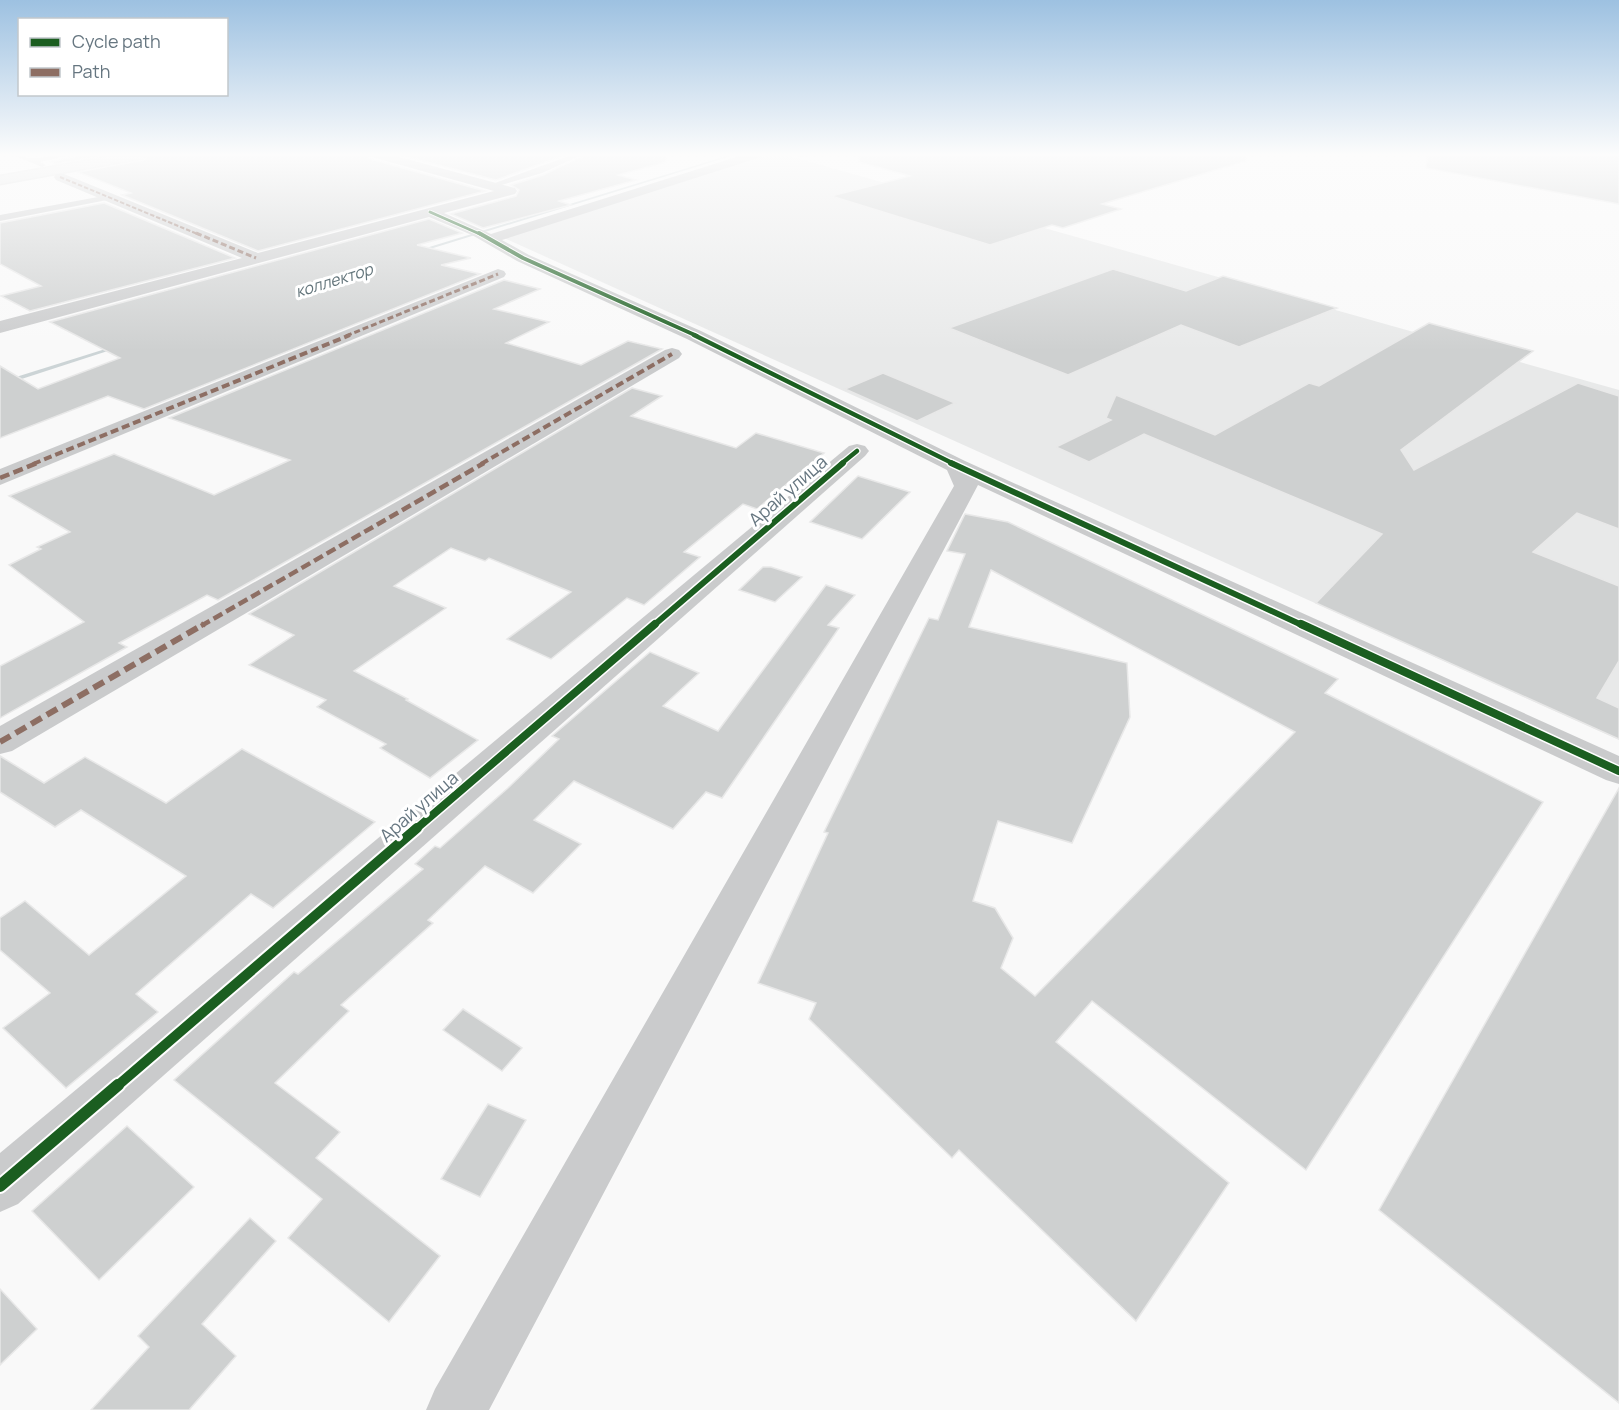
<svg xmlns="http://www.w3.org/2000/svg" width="1619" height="1410" font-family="Manrope,sans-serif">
<rect width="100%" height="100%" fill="#f9f9f9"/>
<path fill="#e8e9e9" d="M767 154H782L1619 390V740L504 238Z"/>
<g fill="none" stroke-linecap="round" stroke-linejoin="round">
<g fill="#ccd4d6" fill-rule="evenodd">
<path d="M733 154H738L417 253 413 252Z"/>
<path d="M115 346 120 347 0 386V382Z"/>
</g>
</g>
<g fill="#ced0d0" stroke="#e8e8e8" stroke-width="1.5" fill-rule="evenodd">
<path d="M77 154H114L56 164 51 162 75 156Z"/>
<path d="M151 154H368L371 159 485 191 258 251 122 195 131 193 78 172 143 160Z"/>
<path d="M396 154H568L496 180Z"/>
<path d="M586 154H665L666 162 618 175 636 180 559 201 571 205 483 228 451 214 516 196 519 190 511 185 543 175Z"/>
<path d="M860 154H1245L1246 161 1102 204 1121 209 1063 228 1052 225 990 245 831 196 910 176 859 162Z"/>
<path d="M1428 154H1619V204L1426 168Z"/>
<path d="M104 203 235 258 30 311 1 296 41 286 0 264V223Z"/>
<path d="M429 219 462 233 417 245 471 258 441 265 480 274 144 409 108 396 0 438V366L38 389 120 358 50 322Z"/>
<path d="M1113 269 1186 291 1223 276 1337 308 1239 347 1181 325 1068 375 949 328Z"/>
<path d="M504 280 540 289 494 309 549 322 506 343 581 365 628 341 662 349 218 600 207 595 119 643 127 647 0 718V666L84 622 9 565 41 549 37 547 70 532 9 496 114 454 214 495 290 460 169 418Z"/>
<path d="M1429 323 1533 351 1401 450 1414 470 1578 383 1619 396V529L1577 513 1533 552 1619 586V661L1597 698 1619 708V739L1316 603 1382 534 1144 434 1089 462 1056 447 1111 420 1106 418 1116 395 1215 435 1309 383 1319 386Z"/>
<path d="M883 373 955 403 917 421 845 389Z"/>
<path d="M632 388 662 396 631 416 736 448 756 433 824 453 757 509 743 504 684 552 700 557 644 605 627 598 551 659 507 639 571 592 489 558 485 561 451 548 394 586 446 608 354 671 408 699 406 700 478 740 430 778 380 748 386 744 317 707 326 700 249 665 294 635 249 614Z"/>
<path d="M858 476 910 492 862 539 810 522Z"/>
<path d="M965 514 1008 522 1338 679 1325 693 1543 802 1306 1170 1092 1001 1056 1042 1229 1183 1136 1321 959 1150 952 1158 809 1019 816 1003 758 983 828 833 824 832 929 618 938 620 965 554 947 551ZM991 570 1295 732 1035 996 1001 968 1013 938 995 908 973 901 998 821 1072 843 1130 717 1127 663 969 627Z"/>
<path d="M763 567H771L802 577 775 602 739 590Z"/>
<path d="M826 585 855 595 828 625 839 628 722 798 706 792 673 829 574 781 534 820 581 844 533 893 485 866 428 920 433 923 341 1005 349 1011 275 1083 340 1132 316 1158 440 1256 389 1322 288 1238 322 1199 174 1080 294 972 298 974 423 869 415 864 435 846 440 848 508 788 559 739 552 736 650 652 699 673 663 706 718 731Z"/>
<path d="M242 749 375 822 273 908 251 894 136 994 158 1012 66 1088 3 1028 50 993 0 950V918L25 901 89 955 186 876 81 810 55 827 0 792V756L44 783 85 757 166 803Z"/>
<path d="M1619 788V1403L1379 1210Z"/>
<path d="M463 1009 522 1048 502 1071 443 1030Z"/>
<path d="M488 1104 526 1120 480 1197 441 1179Z"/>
<path d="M127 1126 194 1187 99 1280 32 1211Z"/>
<path d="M250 1218 276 1241 202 1324 236 1356 189 1410H91L149 1347 138 1336Z"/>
<path d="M0 1289 37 1329 0 1365Z"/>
</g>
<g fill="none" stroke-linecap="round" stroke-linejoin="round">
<g stroke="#d5d6d6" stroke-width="3">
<path id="trunk" d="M125 154H149L143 158 0 184V176Z"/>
</g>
<g fill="#cacbcc" fill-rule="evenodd">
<path d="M10 154C19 154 26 159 35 158 49 158 62 153 75 154L40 162 46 165 42 167Z"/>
<path d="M574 154H584L542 173 491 188 487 186Z"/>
<path d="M791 154H804L805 155 801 157Z"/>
<path d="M109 195 113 197 112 199 0 221V215Z"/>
</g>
<g fill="#cacbcc" fill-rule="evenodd">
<path d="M370 154H388L515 188 517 191 515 194 444 213 491 234 746 154H763L761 157 502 240 529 255 701 331 965 461 1619 756V784L1606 780 978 485 489 1410H426L435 1389 954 486 947 470 687 339 517 261 472 235 429 217 0 333V321L242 258 56 180 54 177 56 174H64L258 253 494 191 372 157Z"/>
<path d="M498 269 504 271 506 274 504 277 0 485V469Z"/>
<path d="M672 348 679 350 682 354 679 358 12 751 0 754V726L665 350Z"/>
<path d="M857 444 865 446 869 451 865 456 18 1204 0 1212V1153L849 446Z"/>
</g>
<use href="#trunk" fill="#dfe0e0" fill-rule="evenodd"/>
<path stroke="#8d6e63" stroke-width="2" stroke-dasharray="4.5 2" stroke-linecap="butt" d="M60 177 200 235"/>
<g stroke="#8d6e63" stroke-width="3" stroke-dasharray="6 3" stroke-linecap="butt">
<path d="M196 233 256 258"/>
<path d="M346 336 498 274"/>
</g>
<g stroke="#8d6e63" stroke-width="4" stroke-dasharray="8 4" stroke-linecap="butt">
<path d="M33 464 350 335"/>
<path d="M481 464 672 354"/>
</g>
<g stroke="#8d6e63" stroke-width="4.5" stroke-dasharray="10 4.5" stroke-linecap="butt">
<path d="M0 478 37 463"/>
<path d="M201 626 484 463"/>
</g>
<path stroke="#8d6e63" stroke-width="6" stroke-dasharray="12 6" stroke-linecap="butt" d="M0 742 204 624"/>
<g stroke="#fff" stroke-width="4.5">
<path id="cycleway-far6" d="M430 212 482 235"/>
</g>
<g stroke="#fff" stroke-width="6">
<path id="cycleway-far5" d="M479 233 523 258 697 336"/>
</g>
<g stroke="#fff" stroke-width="7">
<g id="cycleway-far4">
<path d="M694 335 954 464"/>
<path d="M841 464 857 451"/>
</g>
</g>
<g stroke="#fff" stroke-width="9">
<g id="cycleway-far3">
<path d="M951 463 1304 626"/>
<path d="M653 626 843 463"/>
</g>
</g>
<g stroke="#fff" stroke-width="11">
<g id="cycleway-far2">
<path d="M1301 624 1619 771"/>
<path d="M416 829 655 624"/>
</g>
</g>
<g stroke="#fff" stroke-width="14">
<path id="cycleway-far1" d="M116 1087 417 828"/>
</g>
<g stroke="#fff" stroke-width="16">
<path id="cycleway" d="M0 1186 118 1085"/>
</g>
<use href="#cycleway-far6" stroke="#1b5e20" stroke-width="3"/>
<use href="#cycleway-far5" stroke="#1b5e20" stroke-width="4"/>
<use href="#cycleway-far4" stroke="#1b5e20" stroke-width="4.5"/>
<use href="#cycleway-far3" stroke="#1b5e20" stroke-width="6"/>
<use href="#cycleway-far2" stroke="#1b5e20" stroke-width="8"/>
<use href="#cycleway-far1" stroke="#1b5e20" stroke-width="10"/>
<use href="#cycleway" stroke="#1b5e20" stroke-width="12"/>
</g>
<linearGradient id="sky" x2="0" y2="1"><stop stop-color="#9dc1e1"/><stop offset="0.44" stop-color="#fcfcfc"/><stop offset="1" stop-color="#fcfcfc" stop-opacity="0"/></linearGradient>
<rect width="1619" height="351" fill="url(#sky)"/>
<g text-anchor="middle" stroke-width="6" stroke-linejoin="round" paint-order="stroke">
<g font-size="16" font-style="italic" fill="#62747a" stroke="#fff">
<text transform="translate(334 280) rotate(-17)" y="6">коллектор</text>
</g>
<g font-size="18" fill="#667680" stroke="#fff">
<text transform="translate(788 491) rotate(-41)" y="6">Арай улица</text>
<text transform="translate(419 807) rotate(-41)" y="6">Арай улица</text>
</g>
</g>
<rect x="18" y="18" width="210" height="78" fill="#ffffff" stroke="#c2c8cc" stroke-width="1.5"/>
<rect x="30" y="38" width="30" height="9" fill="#1b5e20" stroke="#c2c8cc" stroke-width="1.5"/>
<text x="72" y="48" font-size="18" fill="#667680">Cycle path</text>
<rect x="30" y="68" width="30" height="9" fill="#8d6e63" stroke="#c2c8cc" stroke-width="1.5"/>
<text x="72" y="78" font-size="18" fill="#667680">Path</text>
</svg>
